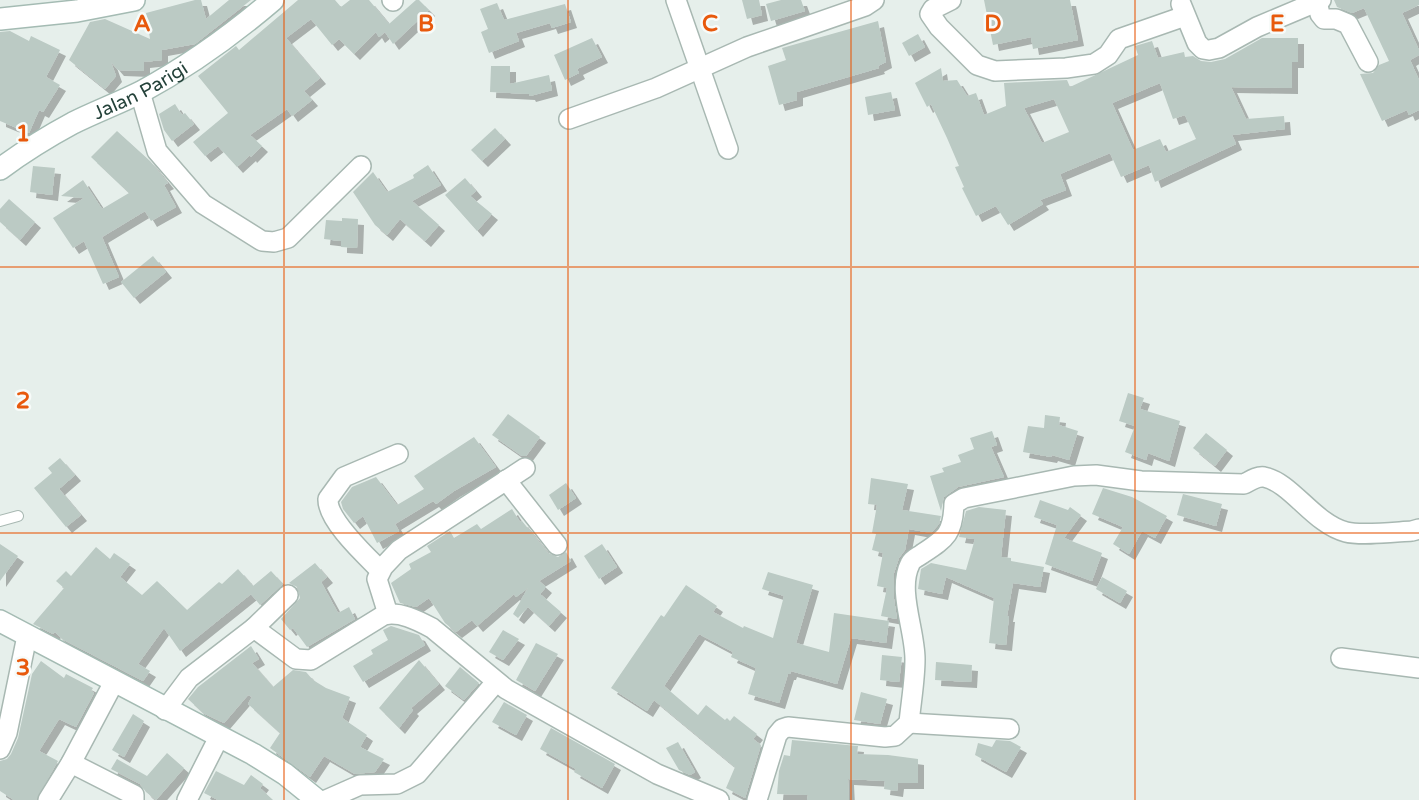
<svg xmlns="http://www.w3.org/2000/svg" width="1419" height="800" font-family="'Varela Round',sans-serif">
<defs>
<filter id="shadow"><feDropShadow dx="6" dy="6" stdDeviation="0" flood-color="#0004"/></filter>
</defs>
<rect width="100%" height="100%" fill="#e6efeb"/>
<g fill="#bbcac4" fill-rule="evenodd" filter="url(#shadow)">
<path d="M195 0H201L206 19 229 0H251L195 44 162 50V60L144 62V71L118 70 111 62 116 76 105 89 69 60 90 22 105 19 150 39 146 13Z"/>
<path d="M298 0H335L341 7 350 0H369L389 24 416 0H419L429 10 393 44 385 32 379 37 376 32 354 54 339 39 332 45 311 19 286 38 320 78 304 91 312 100 292 116 287 109 250 135 262 146 251 157 250 155 237 167 218 146 205 156 193 142 228 113 198 76 236 46 239 50Z"/>
<path d="M742 0H759L762 15 747 19Z"/>
<path d="M781 0H801L805 11 771 21 766 4Z"/>
<path d="M984 0H1070L1078 40 1033 49 1031 37 993 45Z"/>
<path d="M1334 0H1419V5L1402 13 1419 50V55L1410 60 1419 80V110L1409 115 1407 110 1382 121 1360 74 1373 73 1379 65 1389 61 1364 8 1352 13 1337 7Z"/>
<path d="M497 3 504 20 565 4 571 22 552 28 550 23 516 33 519 41 489 53 481 32 488 29 480 9Z"/>
<path d="M878 21 886 62 878 66 879 68 797 92V100L779 105 768 66 786 60 782 48Z"/>
<path d="M10 31 29 41 31 36 60 50 46 77 60 85 43 112 39 110 29 133 0 121V32Z"/>
<path d="M918 34 925 47 909 56 902 43Z"/>
<path d="M592 38 602 57 577 69 579 73 565 80 554 55Z"/>
<path d="M1262 38H1298V62H1292V88L1231 87 1246 119 1284 116 1285 129 1232 135 1236 144 1155 182 1149 165 1121 177 1110 153 1060 174 1066 190 1040 200 1043 204 1008 225 996 206 976 216 962 188 964 187 955 167 959 166 947 138 931 104 927 107 915 83 941 68 943 81 957 80 967 96 976 93 984 115 1006 106 1004 83 1067 80 1070 87 1138 55 1135 46 1152 41 1158 58 1184 52 1185 57 1193 56 1201 61 1211 62 1225 59ZM1160 83 1173 119 1185 115 1196 139 1166 152 1160 139 1133 150 1112 103ZM1054 99 1069 132 1042 143 1024 108Z"/>
<path d="M491 66H510V84L549 75 552 90 530 96 529 94 490 92Z"/>
<path d="M891 92 895 110 868 115 865 97Z"/>
<path d="M175 104 182 115 185 113 194 124 172 141 164 130 159 114Z"/>
<path d="M495 128 505 139 482 161 471 150Z"/>
<path d="M117 131 150 161 168 183 164 185 176 207 151 221 145 211 102 237 119 277 103 284 84 241 73 248 53 218 84 198 61 196 83 180 102 209 129 193 91 157Z"/>
<path d="M428 165 441 185 412 201 439 225 425 241 400 219 387 235 375 225 353 192 373 172 387 192 414 178 413 175Z"/>
<path d="M33 166 55 168 52 195 30 192Z"/>
<path d="M465 178 476 191 470 196 492 214 477 231 445 195Z"/>
<path d="M9 199 35 222 20 240 0 222V209Z"/>
<path d="M342 218 358 219 357 248 341 247V241L324 239 326 220 342 221Z"/>
<path d="M153 256 166 272 134 298 121 282Z"/>
<path d="M1128 393 1144 398 1140 409 1180 421 1169 461 1148 453 1146 460 1125 452 1135 426 1119 421Z"/>
<path d="M508 414 540 437 526 456H522L492 435Z"/>
<path d="M1045 415 1060 417 1059 425 1078 431 1069 460 1052 455 1051 457 1023 452 1028 426 1044 428Z"/>
<path d="M992 431 997 445 991 447 1004 477 958 487 944 497 941 511 930 476 944 472 942 468 961 462 958 455 974 449 970 438Z"/>
<path d="M1206 433 1227 450 1215 466 1193 448Z"/>
<path d="M474 437 496 467 454 491 436 504 433 501 395 524 399 531 377 543 363 516 354 523 343 509 341 502 352 487 376 477 397 505 424 489 414 476Z"/>
<path d="M60 458 75 475 59 489 81 515 66 527 34 488 52 473 48 468Z"/>
<path d="M871 478 908 484 902 510 941 516 939 524 931 533 909 529 905 550 899 558 894 573V599L897 619 881 616 887 588 877 586 883 553 872 550 876 534 872 533 877 505 868 504Z"/>
<path d="M566 483 576 498 558 510 549 495Z"/>
<path d="M1103 488 1132 497 1167 516 1155 538 1142 531 1129 554 1113 544 1123 527 1092 514Z"/>
<path d="M1183 494 1222 504 1216 526 1177 515Z"/>
<path d="M1040 500 1068 510 1070 507 1081 515 1064 538 1102 553 1092 581 1045 564 1057 525 1034 517Z"/>
<path d="M979 507 1006 510 1001 557 1011 558V561L1044 567 1040 587 1013 583 1007 616H1009L1006 645 989 643 994 598 946 577 942 594 918 589 921 569 931 563 966 570 975 539 959 537 966 511Z"/>
<path d="M512 509 520 522 522 521 548 553 558 557 566 552 571 561 539 581 546 587 540 594 561 612 549 626 528 607 518 618 513 614 528 588 516 597 514 594 477 626 472 620 456 632 445 623 429 598 416 607 400 603 391 583 411 569 409 564 431 552 427 546 450 531 454 538 477 524 481 529Z"/>
<path d="M0 544 18 556 0 581Z"/>
<path d="M602 544 617 567 599 579 584 556Z"/>
<path d="M96 547 110 559 114 553 130 564 120 577 142 595 157 581 187 610 219 582 222 584 238 569 253 586 271 571 283 584 260 605 251 594 180 651 164 628 138 664 150 671 143 681 62 639 55 632 53 634 33 624 64 588 56 581 66 571 71 576Z"/>
<path d="M315 563 327 577 321 582 338 613 349 607 355 619 307 647 293 628 290 630 281 619 300 598 297 587 289 583Z"/>
<path d="M768 572 813 585 796 643 829 652 834 613 889 621 886 643 851 638 837 684 791 671 790 674H788L779 703 748 694 756 668 731 657 733 652 699 634 664 686 698 715 706 705 725 720 727 718 730 721 734 716 757 734 753 739 761 745 745 798 726 788 735 767 654 700 647 711 611 688 661 615 664 617 686 585 717 606 713 612 743 628 744 626 773 638 784 596 762 589Z"/>
<path d="M1102 577 1127 591 1120 603 1096 589Z"/>
<path d="M391 626 419 635 425 645 363 682 353 666 373 654 371 650 388 640 383 630Z"/>
<path d="M503 630 519 639 503 660 489 652Z"/>
<path d="M536 643 558 654 535 691 516 680Z"/>
<path d="M251 646 259 659 252 663 273 687 293 670 306 672 313 680 326 688 350 697 342 718 367 735 360 747 384 759 375 772 355 774 324 756 310 777 270 748 280 733 248 704 252 697 248 695 224 723 203 713 188 699 198 687Z"/>
<path d="M882 655 902 657 899 682 880 680Z"/>
<path d="M419 660 439 684 411 708 413 710 399 728 379 708Z"/>
<path d="M41 661 64 678 66 674 93 688 91 691 94 693 76 727 59 719 39 751 58 761 36 800H14L0 791V761L7 759 11 754 18 738 32 674Z"/>
<path d="M936 662 972 665 971 682 935 680Z"/>
<path d="M460 667 479 683 464 700 445 686Z"/>
<path d="M861 692 887 699 880 724 854 720Z"/>
<path d="M504 702 527 715 516 735 492 722Z"/>
<path d="M133 714 144 721 124 757 112 750Z"/>
<path d="M551 728 615 764 602 788 574 772 576 769 540 749Z"/>
<path d="M792 740 858 746 857 754 888 755 918 759V783H898L897 791 884 789 885 781 848 779 849 800H807L808 795 777 794 779 771 784 755 790 756Z"/>
<path d="M996 740 1010 741 1021 747 1006 772 975 755 978 743 992 747Z"/>
<path d="M678 742 695 772 690 775 679 770 666 748Z"/>
<path d="M167 753 184 768 156 800 146 792 140 784 111 769 117 759 147 776Z"/>
<path d="M216 771 244 785 251 775 263 784 260 788 273 800H218L204 793Z"/>
</g>
<g fill="none" stroke-linecap="round" stroke-linejoin="round">
<g stroke="#a8b8b2" stroke-width="12">
<path id="lane" d="M0 521 18 516"/>
</g>
<g stroke="#a8b8b2" stroke-width="22">
<g id="street">
<path d="M392 0 393 1"/>
<path d="M676 0 728 149"/>
<path d="M951 0 933 9 930 14 939 27 977 65 995 71 1066 68 1094 64 1108 55 1119 39 1185 16"/>
<path d="M1317 2 1320 14 1324 19H1336L1348 24 1368 62"/>
<path d="M1181 4 1197 43 1203 49 1209 50 1219 48 1257 27 1321 0"/>
<path d="M140 92 157 151 203 204 262 241 274 242 288 238 361 166"/>
<path d="M569 119 656 88 747 47 865 6 874 0"/>
<path d="M506 480 557 545"/>
<path d="M380 570C365 555 327 520 328 499L344 477 398 454"/>
<path d="M388 614 377 579 383 567 399 550 525 468"/>
<path d="M254 628 288 595"/>
<path d="M1341 658 1419 668"/>
<path d="M165 710 189 678 254 628 296 659 311 660 384 615C399 611 417 620 432 628L506 689 657 774 719 800"/>
<path d="M909 723 1009 729"/>
<path d="M0 749 7 733 27 636"/>
<path d="M71 763 134 795V800"/>
<path d="M48 800 71 763 114 682"/>
<path d="M187 800 219 737"/>
<path d="M326 800 360 785 397 784 417 774 496 682"/>
<path d="M757 800 777 735 782 729 788 727 885 737 895 736 909 723C911 702 915 680 915 659 915 630 897 590 910 564 912 559 918 557 922 554 946 538 953 534 954 504L964 498 1074 476 1096 475 1141 481 1244 484C1250 481 1257 476 1264 477 1291 482 1314 524 1346 532 1361 536 1395 532 1412 531L1419 529"/>
</g>
</g>
<g stroke="#a4bbb3" stroke-width="24">
<g id="secondary">
<path d="M0 19 77 11 134 0"/>
<path id="s1" d="M0 169C23 152 47 137 73 123 95 112 119 103 141 92 189 66 232 35 273 0"/>
<path d="M0 621 253 754 285 774 317 800"/>
</g>
</g>
<use href="#lane" stroke="#fff" stroke-width="10"/>
<use href="#street" stroke="#fff" stroke-width="19"/>
<use href="#secondary" stroke="#fff" stroke-width="21"/>
</g>
<path fill="none" stroke="#e8590c" stroke-width="2" stroke-opacity="0.55" d="M284 0V800M568 0V800M851 0V800M1135 0V800M0 267H1419M0 533H1419"/>
<g text-anchor="middle" stroke-width="5" stroke-linejoin="round" paint-order="stroke">
<g font-size="19" fill="#24423a" stroke="#f7fbf9">
<text dy="7" stroke="none"><textPath href="#s1" startOffset="161">Jalan Parigi</textPath></text>
</g>
</g>
<g font-size="23" text-anchor="middle" font-weight="bold" fill="#e8590c" stroke="#f7fbf9" stroke-width="5" stroke-linejoin="round" paint-order="stroke">
<text x="142" y="31">A</text>
<text x="426" y="31">B</text>
<text x="710" y="31">C</text>
<text x="993" y="31">D</text>
<text x="1277" y="31">E</text>
<text x="23" y="141">1</text>
<text x="23" y="408">2</text>
<text x="23" y="675">3</text>
</g>
</svg>
